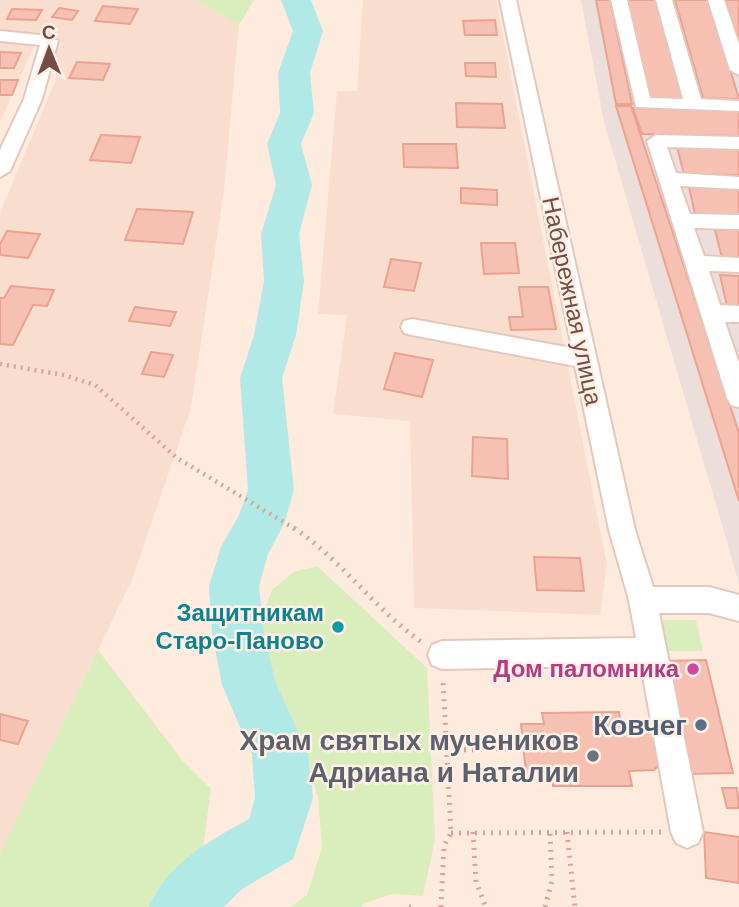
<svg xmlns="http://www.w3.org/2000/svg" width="739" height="907" font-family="Helvetica,sans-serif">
<rect width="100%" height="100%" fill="#feebde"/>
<g fill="#f9decf">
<path d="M0 0H196L239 25 224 191 191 408 133 577 0 854V213L56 79V39L0 31Z"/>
<path d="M363 0H496L607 565 600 615 414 608 410 421 333 414 347 315 318 314 337 91H357Z"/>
<path d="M0 42 34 46 0 122Z"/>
</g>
<path fill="#ecdfdb" d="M581 0H739V583L604 122Z"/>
<g fill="#daedbc">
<path d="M196 0H254L239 25Z"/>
<path d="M317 566 427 668 435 839 423 896 393 894 364 903 362 907H290L307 895 322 847 318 798 306 753 263 689 255 657 259 623 272 590 294 572Z"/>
<path d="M662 620H696L703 651H668Z"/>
<path d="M98 650 182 760 211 789 195 907H0V854Z"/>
</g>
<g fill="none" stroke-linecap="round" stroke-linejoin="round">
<path fill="#b1e9e6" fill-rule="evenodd" d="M281 0H311L323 31 310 73 314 113 301 144 312 185 299 234 304 281 296 335 282 378 294 490 284 524 268 554 259 586 264 633 275 681 308 754 313 798 293 859 242 889 224 907H149C167 864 209 841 249 819L255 798 252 755 222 685 212 633 209 586 221 547 239 515 248 490 240 378 254 335 264 281 261 234 276 185 267 144 280 113 278 73 293 31Z"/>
</g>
<g fill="#f6c0b3" stroke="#eaa292" stroke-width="2">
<path d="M596 0H610L632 104H616Z"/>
<path d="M626 0H658L683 100 647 99Z"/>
<path d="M675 0H709L739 99 703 98Z"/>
<path d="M725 0H739V42Z"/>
<path d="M103 6 138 9 130 24 95 21Z"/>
<path d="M59 8 78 11 72 20 52 17Z"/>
<path d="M12 9 42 10 36 20 7 19Z"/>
<path d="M495 20 497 35H465L463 21Z"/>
<path d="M0 52 21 53 14 68H0Z"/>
<path d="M77 62 110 64 103 80 69 78Z"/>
<path d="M465 63H495L496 77 466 76Z"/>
<path d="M0 80H18L12 95H0Z"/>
<path d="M456 103 502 104 505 128 457 127Z"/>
<path d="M616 106H631L739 433V501Z"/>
<path d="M633 108 739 111V136L642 134Z"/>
<path d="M101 135 140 137 131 163 90 160Z"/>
<path d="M403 144H456L458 168 404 167Z"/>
<path d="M677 147 739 148V175L684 174Z"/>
<path d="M689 187 739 189V215L695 214Z"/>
<path d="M461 188 497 190V205L461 203Z"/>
<path d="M137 209 193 212 183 244 125 240Z"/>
<path d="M715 230H739V258H722Z"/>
<path d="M7 231 40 234 28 258 0 255V244Z"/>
<path d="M481 243H515L519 273 484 274Z"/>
<path d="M391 259 421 263 414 291 384 287Z"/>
<path d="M720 275 739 276V307L727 306Z"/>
<path d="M11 286 54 290 47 306 33 305 13 345 0 344V298H4Z"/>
<path d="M519 287H548L556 329 511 330 509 317H523Z"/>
<path d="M135 307 176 312 170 326 129 321Z"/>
<path d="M151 352 173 355 164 377 142 374Z"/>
<path d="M395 353 433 360 422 397 384 389Z"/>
<path d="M473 437 507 439 508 479 472 476Z"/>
<path d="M534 557 580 558 584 591 537 590Z"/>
<path d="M706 660 733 773 689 774 666 661Z"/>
<path d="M619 712 621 724H646L657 733 660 764 654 770 629 771 632 786H553L552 774 526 773 521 724H544L542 713Z"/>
<path d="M0 714 28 721 18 744 0 740Z"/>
<path d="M722 788H737L739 808H727Z"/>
<path d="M704 832 739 837V883L706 878Z"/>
</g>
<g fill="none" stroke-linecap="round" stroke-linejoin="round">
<g stroke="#e5c7bd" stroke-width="4">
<g id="minor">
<path d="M500 0H516L635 530 653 587H709L739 595V621L709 613H659L703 832 698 843 687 848 676 843 671 832 641 665 442 669 432 665 428 655 432 645 442 641 636 638 629 600 609 530 575 366 412 335 404 333 401 327 404 321 412 319 572 348Z"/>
<path d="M611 0H627L650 98 683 99 656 0H672L701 99 739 101V111L636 107Z"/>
<path d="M708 0H724L739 44V75L730 70Z"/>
<path d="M0 31 50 36 58 41 42 99 10 171 0 177V150L24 99 40 45 0 41Z"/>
<path d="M656 135 739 137V149L667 147 676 173 739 177V189L680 186 690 214 739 215V229L694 228 704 256 739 258V272L709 271 720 305 739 306V322H725L739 363V407L731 405 727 398 647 141Z"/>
</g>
</g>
<path stroke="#dba397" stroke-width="4.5" stroke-dasharray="2 5" stroke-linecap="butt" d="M0 364 64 375 95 385 177 458 297 530"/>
<g stroke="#dba397" stroke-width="5" stroke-dasharray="2 6" stroke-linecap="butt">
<path d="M294 528C343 561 375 610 423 643"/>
<path d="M448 750 524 749"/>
<path d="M473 832 476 882 486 907"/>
<path d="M567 832 575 907"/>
<path d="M451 833 661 832"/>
<path d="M409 907H414"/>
<path d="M441 907 444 846 451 833 443 680"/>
<path d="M545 907 552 880 550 832"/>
</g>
<use href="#minor" fill="#fff" fill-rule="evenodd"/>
</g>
<circle fill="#0f9aa8" stroke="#fff0e6" stroke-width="2.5" cx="338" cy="627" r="7"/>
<circle fill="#d1479c" stroke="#fff0e6" stroke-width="2.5" cx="693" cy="669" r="7"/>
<circle fill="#5c6f8a" stroke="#fff0e6" stroke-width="2.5" cx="701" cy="725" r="7"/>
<circle fill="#6b7280" stroke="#fff0e6" stroke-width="2.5" cx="593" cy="756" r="7"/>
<g text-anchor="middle" stroke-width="5" stroke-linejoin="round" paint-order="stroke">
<g font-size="24" fill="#764c44" stroke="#fff0e6">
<text transform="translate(572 301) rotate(78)" y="8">Набережная улица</text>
</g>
<g font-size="24" font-weight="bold" fill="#0d838f" stroke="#fff0e6" text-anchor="end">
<text x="324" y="621">Защитникам<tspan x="324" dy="28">Старо-Паново</tspan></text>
</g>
<g font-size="24" font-weight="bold" fill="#b23c85" stroke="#fff0e6" text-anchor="end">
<text x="679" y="677">Дом паломника</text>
</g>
<g font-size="28" font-weight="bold" fill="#4e5e75" stroke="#fff0e6" text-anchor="end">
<text x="687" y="735">Ковчег</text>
</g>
<g font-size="28" font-weight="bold" fill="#5b616d" stroke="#fff0e6" text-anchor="end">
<text x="579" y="750">Храм святых мучеников<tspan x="579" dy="32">Адриана и Наталии</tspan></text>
</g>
</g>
<g transform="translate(49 49) rotate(359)" stroke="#fff0e6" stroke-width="5" paint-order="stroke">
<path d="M0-5L12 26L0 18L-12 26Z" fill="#764c44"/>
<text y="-10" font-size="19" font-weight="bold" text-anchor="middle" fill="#764c44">С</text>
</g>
</svg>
